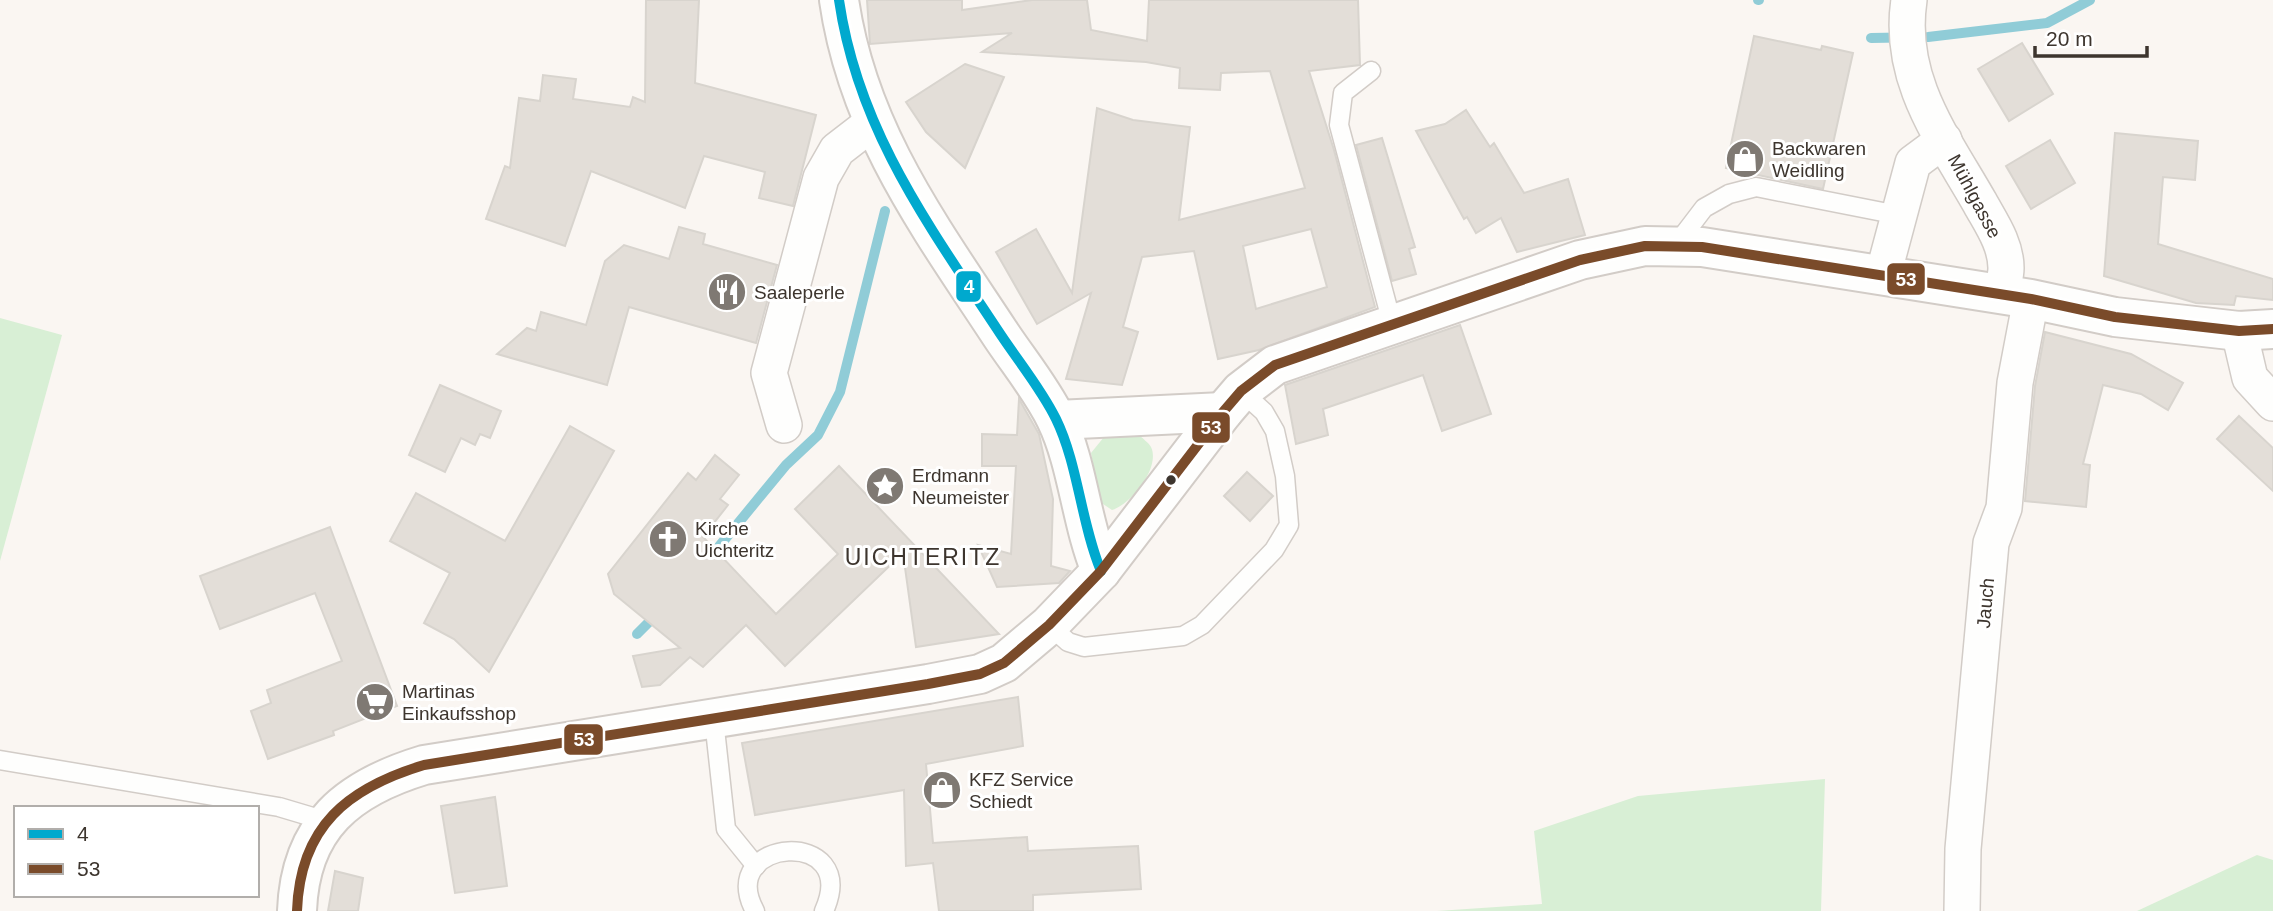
<svg xmlns="http://www.w3.org/2000/svg" width="2273" height="911" font-family="Helvetica,sans-serif">
<rect width="100%" height="100%" fill="#faf6f2"/>
<g fill="#d8efd5">
<path d="M0 318 62 335 0 561Z"/>
<path d="M1139 435C1142 438 1149 443 1151 447 1161 468 1130 505 1112 510L1100 502 1091 453 1104 437Z"/>
<path d="M1825 779 1821 911H1437L1542 904 1534 831 1638 796Z"/>
<path d="M2257 855 2273 860V911H2137Z"/>
</g>
<g fill="none" stroke-linecap="round" stroke-linejoin="round">
<g stroke="#90ccd7" stroke-width="10">
<path d="M1758 0H1759"/>
<path d="M1871 38 1928 37 2047 23 2090 0"/>
<path d="M707 561 786 465 818 435 840 392 885 211"/>
<path d="M637 634 657 614"/>
</g>
</g>
<g fill="#e3ded8" stroke="#d8d4ce" stroke-width="2" fill-rule="evenodd">
<path d="M646 0H699L695 83 816 115 793 206 759 198 765 172 704 156 685 208 591 171 565 246 486 219 505 166 510 168 519 98 540 101 543 75 576 79 573 99 630 107 633 97 645 102Z"/>
<path d="M867 0H962V10L1032 0H1087L1091 30 1147 41 1149 0H1358L1360 65 1309 71 1334 150 1375 307 1259 350 1218 359 1194 251 1142 257 1123 327 1138 332 1122 385 1066 379 1091 293 1037 324 996 252 1036 229 1072 293 1097 108 1133 120 1190 127 1179 220 1305 188 1270 71 1221 73 1220 90 1179 88 1180 68 1146 62 982 52 1012 33 870 44ZM1311 229 1327 287 1256 309 1243 246Z"/>
<path d="M1754 36 1821 50 1822 46 1853 53 1823 189 1726 168Z"/>
<path d="M2022 43 2053 94 2009 121 1978 69Z"/>
<path d="M965 64 1004 77 965 168 926 132 906 102Z"/>
<path d="M1466 110 1490 147 1494 143 1524 193 1568 179 1585 235 1517 252 1501 218 1476 233 1467 217 1464 219 1416 131 1445 124Z"/>
<path d="M2115 133 2198 141 2195 180 2163 177 2158 244 2273 279V300L2236 296 2234 305 2196 303 2104 276Z"/>
<path d="M1382 138 1415 247 1409 249 1416 274 1392 281 1356 145Z"/>
<path d="M2050 140 2075 183 2031 209 2006 166Z"/>
<path d="M679 227 705 234 703 244 777 265 756 343 629 307 607 385 497 354 527 328 536 331 541 312 586 325 605 261 624 245 669 259Z"/>
<path d="M1460 325 1491 414 1442 431 1423 375 1323 409 1328 435 1296 444 1285 385Z"/>
<path d="M2045 332 2131 354 2183 383 2168 410 2141 394 2103 385 2083 464 2090 465 2086 507 2025 501 2035 386Z"/>
<path d="M440 385 501 411 490 438 480 434 475 445 461 438 445 472 409 455Z"/>
<path d="M1019 399 1039 434 1053 499 1051 566 1070 571 1059 583 997 587 978 545 1011 554 1016 466H982V434L1017 435Z"/>
<path d="M2239 416 2273 448V491L2217 439Z"/>
<path d="M570 426 614 451 489 672 454 639 424 623 450 573 390 541 416 493 505 541Z"/>
<path d="M715 455 739 475 720 499 728 505 703 537 776 614 838 554 795 509 839 466 999 634 916 647 903 553 785 666 746 625 703 667 690 657 660 685 642 687 633 656 680 648 614 594 608 574 688 473 696 480Z"/>
<path d="M1247 472 1273 496 1250 521 1224 496Z"/>
<path d="M330 527 397 706 333 731 334 735 268 759 251 711 271 703 267 690 342 661 315 593 220 629 200 576Z"/>
<path d="M1018 697 1023 746 926 764 933 843 1027 837 1028 851 1138 846 1141 889 1033 895V911H939L933 863 906 866 904 790 755 815 742 743Z"/>
<path d="M495 797 507 886 455 893 441 806Z"/>
<path d="M335 871 363 878 358 911H328Z"/>
</g>
<g fill="none" stroke-linecap="round" stroke-linejoin="round">
<g stroke="#d2ccc7" stroke-width="21">
<g id="lane">
<path d="M1371 71 1343 93 1339 125 1393 327"/>
<path d="M1675 246 1704 208 1729 194 1756 187 1898 215"/>
<path d="M1049 625 1068 642 1084 647 1183 636 1202 625 1274 550 1289 525 1285 476 1275 431 1264 412 1241 391"/>
<path d="M714 720 726 829 756 866"/>
<path d="M0 760 279 807 326 821"/>
<path d="M755 911C714 837 862 826 824 911"/>
</g>
</g>
<g stroke="#d2ccc7" stroke-width="38">
<g id="street">
<path d="M1909 0C1897 80 1943 138 1980 203 1991 223 2006 244 2006 268 2006 276 2003 286 2002 294"/>
<path d="M1883 275 1913 163 1944 140"/>
<path d="M2239 331 2250 378 2273 403"/>
<path d="M784 425 769 373 821 178 837 150 872 123"/>
<path d="M1962 911 1963 849 1991 543 2004 508 2015 383 2031 299"/>
</g>
</g>
<g stroke="#d2ccc7" stroke-width="42">
<g id="secondary">
<path d="M839 0C858 131 930 227 1001 335 1019 362 1042 390 1056 419 1078 464 1081 523 1101 571"/>
<path d="M1057 420 1223 412"/>
<path d="M297 911C300 826 348 788 424 765L928 684 980 674 1004 663 1049 625 1101 571 1223 412 1241 391 1275 365 1580 260 1645 246 1702 247 2031 299 2115 317 2239 331 2273 329"/>
</g>
</g>
<use href="#lane" stroke="#fefefd" stroke-width="18"/>
<use href="#street" stroke="#fefefd" stroke-width="35"/>
<use href="#secondary" stroke="#fefefd" stroke-width="38"/>
<g stroke="#fff" stroke-width="16">
<path id="bus-1" d="M839 0C858 131 930 227 1001 335 1019 362 1042 390 1056 419 1078 464 1081 523 1101 571"/>
</g>
<g stroke="#fff" stroke-width="16">
<path id="bus-2" d="M297 911C300 826 348 788 424 765L928 684 980 674 1004 663 1049 625 1101 571 1223 412 1241 391 1275 365 1580 260 1645 246 1702 247 2031 299 2115 317 2239 331 2273 329"/>
</g>
<use href="#bus-1" stroke="#00a9ce" stroke-width="10"/>
<use href="#bus-2" stroke="#7a4b2a" stroke-width="10"/>
</g>
<defs>
<g id="shop-disc" transform="scale(2.0125)"><circle r="9.5" fill="#7f7973" stroke="#fff"/><path d="M-5-2.5h2.3a2.7 3.5 0 0 1 5.4 0H5L5.5 6h-11ZM-1.5-2.5h3a1.5 2.3 0 0 0-3 0Z" fill="#fff"/></g>
<g id="restaurant-disc" transform="scale(2.0125)"><circle r="9.5" fill="#7f7973" stroke="#fff"/><path d="M-5-6h1v4h1v-4h1v4h1v-4h1v5L-1.5 .5V6h-2V.5L-5-1ZM5-6V6H3V1.5H1.5Q1.5-4 5-6Z" fill="#fff"/></g>
<g id="sight-disc" transform="scale(2.0125)"><circle r="9.5" fill="#7f7973" stroke="#fff"/><path d="M0-6L1.8-2.2L6-1.7L2.9 1.2L3.7 5.4L0 3.3L-3.7 5.4L-2.9 1.2L-6-1.7L-1.8-2.2Z" fill="#fff"/></g>
<g id="church-disc" transform="scale(2.0125)"><circle r="9.5" fill="#7f7973" stroke="#fff"/><path d="M-1.2-6h2.4v3.5h3.3v2.4h-3.3V6h-2.4V-.1h-3.3v-2.4h3.3Z" fill="#fff"/></g>
<g id="supermarket-disc" transform="scale(2.0125)"><circle r="9.5" fill="#7f7973" stroke="#fff"/><path d="M-6-5.5h2.5l.6 2H6L4.5 2H-2.5L-4.4-4H-6ZM-1.5 3.2a1.3 1.3 0 1 0 .1 0ZM3 3.2a1.3 1.3 0 1 0 .1 0Z" fill="#fff"/></g>
</defs>
<g fill-rule="evenodd">
<use href="#shop-disc" x="1745" y="159"/>
<use href="#restaurant-disc" x="727" y="292"/>
<use href="#sight-disc" x="885" y="486"/>
<use href="#church-disc" x="668" y="539"/>
<use href="#supermarket-disc" x="375" y="702"/>
<use href="#shop-disc" x="942" y="790"/>
</g>
<circle fill="#3d352e" stroke="#fff" stroke-width="2.5" cx="1171" cy="480" r="6"/>
<g text-anchor="middle" stroke-width="6" stroke-linejoin="round" paint-order="stroke">
<g font-size="19" fill="#3d352e" stroke="#fff" text-anchor="start">
<text x="1772" y="155">Backwaren<tspan x="1772" dy="22">Weidling</tspan></text>
<text x="754" y="299">Saaleperle</text>
<text x="912" y="482">Erdmann<tspan x="912" dy="22">Neumeister</tspan></text>
<text x="695" y="535">Kirche<tspan x="695" dy="22">Uichteritz</tspan></text>
<text x="402" y="698">Martinas<tspan x="402" dy="22">Einkaufsshop</tspan></text>
<text x="969" y="786">KFZ Service<tspan x="969" dy="22">Schiedt</tspan></text>
</g>
<g font-size="19" fill="#3d352e" stroke="#fff">
<text transform="translate(1975 196) rotate(62)" y="7">Mühlgasse</text>
<text transform="translate(1985 603) rotate(-85)" y="7">Jauch</text>
</g>
<g font-size="23" letter-spacing="2" fill="#3d352e" stroke="#fff">
<text x="923" y="565">UICHTERITZ</text>
</g>
</g>
<g stroke="#fff" stroke-width="2.5">
<rect x="1886" y="262" width="40" height="34" rx="7" fill="#7a4b2a"/>
<rect x="955" y="270" width="27" height="33" rx="7" fill="#00a9ce"/>
<rect x="1191" y="411" width="40" height="33" rx="7" fill="#7a4b2a"/>
<rect x="563" y="723" width="41" height="33" rx="7" fill="#7a4b2a"/>
</g>
<g font-size="19" text-anchor="middle" font-weight="bold" fill="#fff">
<text x="1906" y="286">53</text>
<text x="969" y="293">4</text>
<text x="1211" y="434">53</text>
<text x="584" y="746">53</text>
</g>
<rect x="14" y="806" width="245" height="91" fill="#ffffff" stroke="#b1aeab" stroke-width="2"/>
<rect x="28" y="829" width="35" height="10" fill="#00a9ce" stroke="#b1aeab" stroke-width="2"/>
<text x="77" y="841" font-size="21" fill="#3d352e">4</text>
<rect x="28" y="864" width="35" height="10" fill="#7a4b2a" stroke="#b1aeab" stroke-width="2"/>
<text x="77" y="876" font-size="21" fill="#3d352e">53</text>
<path d="M2035 46v10h112v-10" fill="none" stroke="#3d352e" stroke-width="3.5"/>
<text x="2046" y="46" font-size="21" fill="#3d352e" stroke="#ffffff" stroke-width="5" paint-order="stroke">20 m</text>
</svg>
